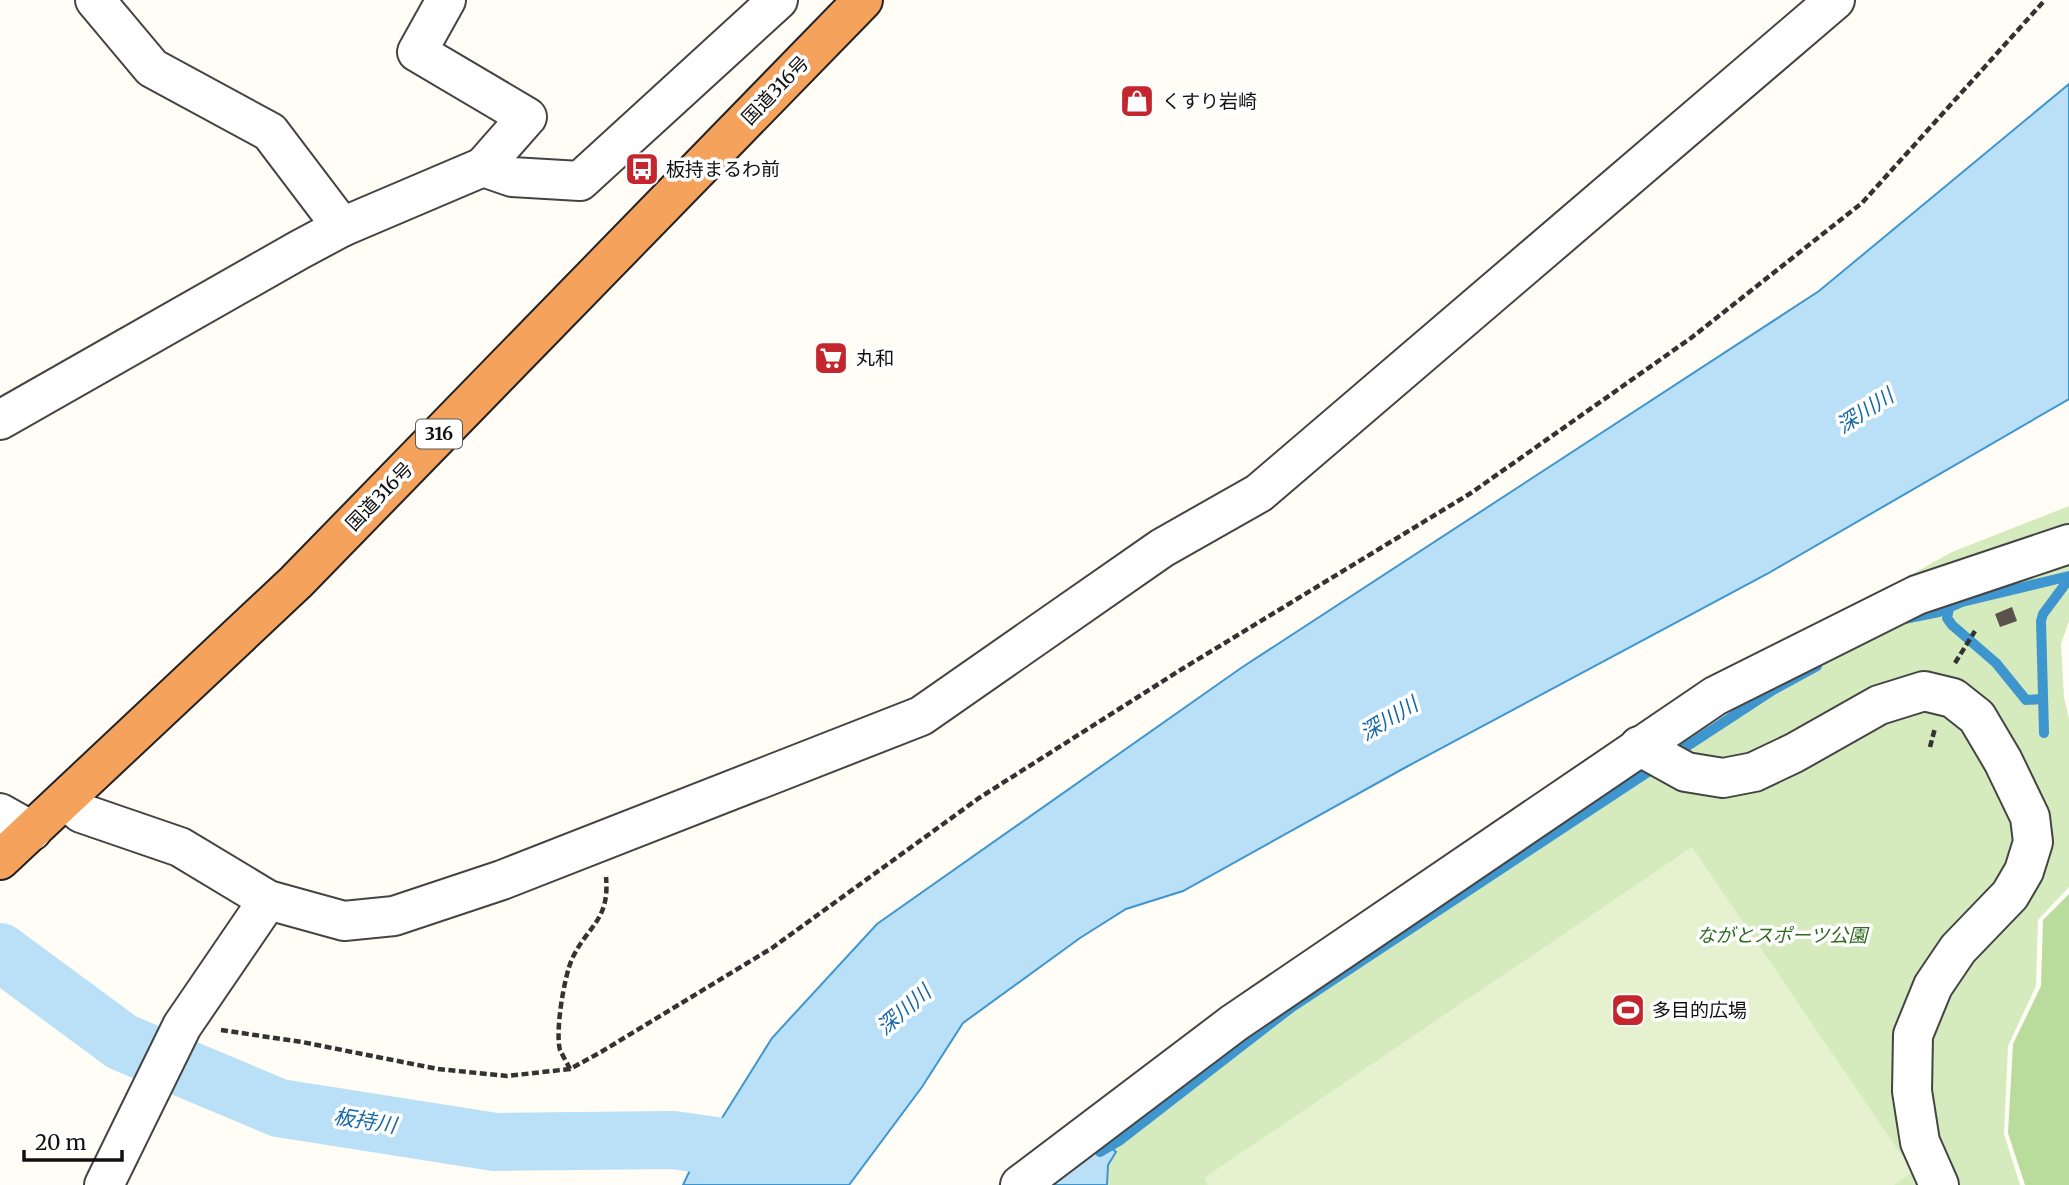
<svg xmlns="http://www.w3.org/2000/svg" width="2069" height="1185" font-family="Merriweather,'Noto Sans JP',serif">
<rect width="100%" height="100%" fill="#fffdf5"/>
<path fill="#d5ebbd" d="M2069 506V621L2061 644 2064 697 2069 719V887L2038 920 2036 986 2008 1046 2004 1134 2020 1185H997L1261 986 1767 654 1952 552Z"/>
<path fill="#b9dc9c" d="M2069 894V1185H2025L2008 1133 2013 1044 2041 986 2043 920Z"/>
<path fill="#e6f2cf" d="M1692 847 1913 1172 1894 1185H1208L1204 1178Z"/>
<g fill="#b9e0f7" stroke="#3f96cf" stroke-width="2">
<path d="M2069 84V399L1767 574 1408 766 1183 891 1126 909 1080 938 963 1023 922 1087 849 1185H683L692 1166 772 1038 877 924 1241 668 1819 291Z"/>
<path d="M1105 1141 1116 1152 1108 1165 1107 1185H1045Z"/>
</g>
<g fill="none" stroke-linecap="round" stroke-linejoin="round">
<g stroke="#3f96cf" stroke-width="10">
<path d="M1949 608 1947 618 1952 625 1996 663 2026 700 2042 699"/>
<path d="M1904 619 1939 612 1962 602 2069 576"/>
<path d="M2044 733 2041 621 2043 614 2069 579"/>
<path d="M1672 756 1773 690 1817 666"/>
<path d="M1100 1152 1119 1141 1292 1007 1657 766"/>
</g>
<path stroke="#b9e0f7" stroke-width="58" d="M0 952 122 1042 279 1108 495 1142 673 1140 772 1154"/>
</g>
<path fill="#5a524d" d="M2012 607 2017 621 2000 627 1995 614Z"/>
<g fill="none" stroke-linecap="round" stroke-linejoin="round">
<g stroke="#444" stroke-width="42">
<g id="minor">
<path d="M95 0 152 68 270 132 342 227"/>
<path d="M446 0 417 52 527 117 483 167"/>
<path d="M0 420 299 250 342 227 483 167 512 177 580 181 778 0"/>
<path d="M1639 746 1686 772 1723 778 1754 772 1794 753 1879 705 1924 691 1953 698 1977 717 2003 761 2030 817 2033 842 2024 871 2010 895 1958 949 1933 986 1913 1035 1912 1091 1920 1142 1939 1185"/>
<path d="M66 800 81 813 180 847 268 900 344 921 394 916 502 880 921 716 1162 548 1259 493 1835 0"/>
<path d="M0 813 32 831"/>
<path d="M104 1185 182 1026 268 900"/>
<path d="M1020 1185 1234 1023 1715 696 1917 595 2069 544"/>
</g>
</g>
<g stroke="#222" stroke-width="42">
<path id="highway" d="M0 860 296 582 863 0"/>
</g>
<g stroke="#333" stroke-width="4.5" stroke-dasharray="7 3.5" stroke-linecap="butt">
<path d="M1955 663 1975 631"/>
<path d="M1930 747 1935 728"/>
<path d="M221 1030 302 1042 438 1069 507 1076 570 1069 601 1052 772 948 979 798 1182 669 1471 493 1691 338 1862 203 2045 0"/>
<path d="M570 1069C567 1063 563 1056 560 1050 555 1032 564 977 572 959 587 926 610 921 606 877"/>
</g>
<use href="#minor" stroke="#fff" stroke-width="38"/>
<use href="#highway" stroke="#f5a25d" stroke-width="38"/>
</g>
<defs>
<g id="shop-square" transform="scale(1.75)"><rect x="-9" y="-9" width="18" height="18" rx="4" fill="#c4262e" stroke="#fff"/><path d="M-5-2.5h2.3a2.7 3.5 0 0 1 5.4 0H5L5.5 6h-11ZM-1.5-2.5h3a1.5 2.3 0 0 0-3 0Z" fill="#fff"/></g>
<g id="bus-square" transform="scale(1.75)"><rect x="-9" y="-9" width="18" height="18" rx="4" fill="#c4262e" stroke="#fff"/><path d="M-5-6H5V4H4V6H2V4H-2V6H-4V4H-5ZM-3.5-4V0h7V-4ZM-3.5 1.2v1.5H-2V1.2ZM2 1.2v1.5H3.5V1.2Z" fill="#fff"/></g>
<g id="supermarket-square" transform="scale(1.75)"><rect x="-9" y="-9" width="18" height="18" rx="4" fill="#c4262e" stroke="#fff"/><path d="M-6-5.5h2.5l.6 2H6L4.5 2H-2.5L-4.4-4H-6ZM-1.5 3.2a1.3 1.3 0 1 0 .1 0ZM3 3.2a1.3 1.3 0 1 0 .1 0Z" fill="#fff"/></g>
<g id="stadium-square" transform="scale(1.75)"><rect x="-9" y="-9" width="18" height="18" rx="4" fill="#c4262e" stroke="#fff"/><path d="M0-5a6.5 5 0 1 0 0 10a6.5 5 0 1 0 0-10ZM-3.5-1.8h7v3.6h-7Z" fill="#fff"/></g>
</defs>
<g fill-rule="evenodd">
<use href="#shop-square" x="1137" y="101"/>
<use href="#bus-square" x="642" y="169"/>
<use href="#supermarket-square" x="831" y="358"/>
<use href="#stadium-square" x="1628" y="1010"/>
</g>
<g text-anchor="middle" stroke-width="7" stroke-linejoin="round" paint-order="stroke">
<rect fill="#fff" stroke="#585858" stroke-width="2" x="416" y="419.5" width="46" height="29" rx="5"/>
<g font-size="18" font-weight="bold" fill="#111">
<text x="439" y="440">316</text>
</g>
<g font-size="19" fill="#111" stroke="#fff">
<text transform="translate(775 90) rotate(-46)" y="7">国道316号</text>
<text transform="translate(379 496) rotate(-46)" y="7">国道316号</text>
</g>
<g font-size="19" fill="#111" stroke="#fff" text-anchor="start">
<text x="1162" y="108">くすり岩崎</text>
<text x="666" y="176">板持まるわ前</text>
<text x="856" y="365">丸和</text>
<text x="1652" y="1017">多目的広場</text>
</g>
<g font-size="19" font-style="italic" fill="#2f6b1f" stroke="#fff">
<text x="1782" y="942">ながとスポーツ公園</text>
</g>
<g font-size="21" font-style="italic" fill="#1768a6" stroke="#fff">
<text transform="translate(1865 411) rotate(-33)" y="7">深川川</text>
<text transform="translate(1389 719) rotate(-31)" y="7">深川川</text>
<text transform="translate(904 1010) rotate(-41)" y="7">深川川</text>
<text transform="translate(365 1121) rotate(9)" y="7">板持川</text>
</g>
</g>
<path d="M24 1150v10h98v-10" fill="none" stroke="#111111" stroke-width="3.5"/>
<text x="35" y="1150" font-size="21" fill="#111111" stroke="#ffffff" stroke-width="5" paint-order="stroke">20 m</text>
</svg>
